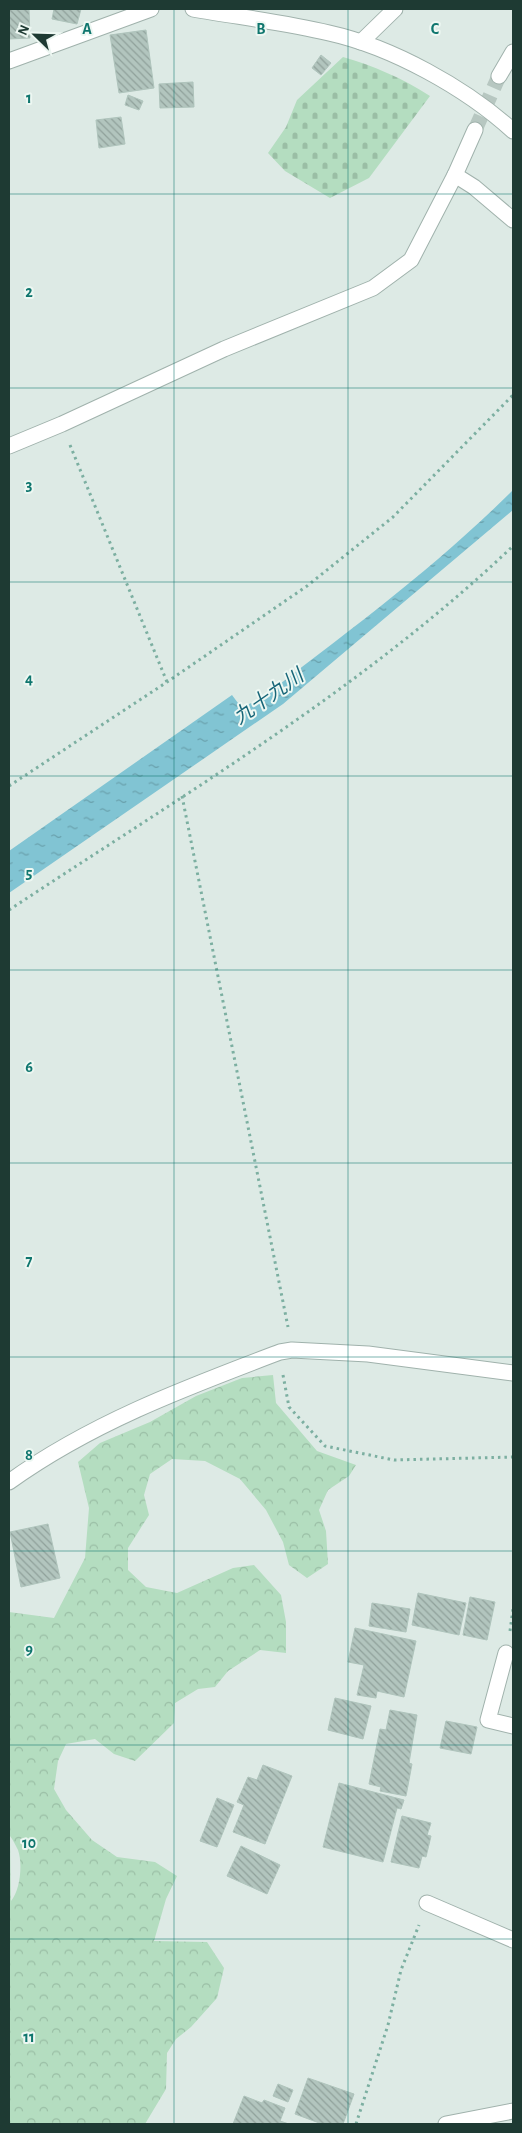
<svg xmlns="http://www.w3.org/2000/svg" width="522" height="2133" font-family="'Alegreya Sans','Noto Sans JP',sans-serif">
<defs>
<pattern id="forest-crowns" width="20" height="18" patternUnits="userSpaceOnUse" patternTransform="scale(1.25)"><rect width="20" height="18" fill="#b4ddc0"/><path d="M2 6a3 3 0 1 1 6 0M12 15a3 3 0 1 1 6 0" fill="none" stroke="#9abea5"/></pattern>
<pattern id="cemetery-stones" width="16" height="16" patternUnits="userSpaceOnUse" patternTransform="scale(1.25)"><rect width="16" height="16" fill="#b4ddc0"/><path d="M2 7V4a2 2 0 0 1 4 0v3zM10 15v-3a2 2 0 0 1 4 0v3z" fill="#9abea5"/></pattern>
<pattern id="water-ripples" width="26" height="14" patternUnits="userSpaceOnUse" patternTransform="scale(1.25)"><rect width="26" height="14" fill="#81c4d3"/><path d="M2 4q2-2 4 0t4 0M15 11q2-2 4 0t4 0" fill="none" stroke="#69a0ac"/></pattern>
<pattern id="building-back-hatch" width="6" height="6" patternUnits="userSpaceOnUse" patternTransform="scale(1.25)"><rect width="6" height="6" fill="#b2c5be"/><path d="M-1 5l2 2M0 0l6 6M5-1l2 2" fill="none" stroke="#90a19b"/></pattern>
</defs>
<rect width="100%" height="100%" fill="#ddeae5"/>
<path fill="url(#forest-crowns)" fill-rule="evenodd" d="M273 1375 276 1403 317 1451 356 1465 349 1476 328 1490 319 1510 326 1531 328 1564 307 1578 289 1565 283 1542 266 1510 240 1479 205 1461 172 1459 150 1474 144 1495 149 1515 128 1548V1570L146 1587 177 1593 233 1568 254 1565 281 1595 286 1622V1653L260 1650 228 1671 215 1687 198 1689 175 1703 174 1723 135 1761 114 1754 95 1739 66 1744 58 1761 54 1789 66 1810 92 1840 117 1857 155 1862 177 1876 166 1899 154 1941 207 1942 224 1968 217 1998 191 2027 176 2039 167 2053 166 2089 145 2124H9V1612L54 1618 85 1558 89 1508 78 1462 100 1443 150 1422 196 1396 242 1378ZM10 1836C13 1840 16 1846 18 1850 23 1864 20 1891 11 1901Z"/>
<path fill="url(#cemetery-stones)" d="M343 57C374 66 402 78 430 96L369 178 330 198 285 171 268 153 286 127 297 100Z"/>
<path fill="url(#water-ripples)" d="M513 490V510L283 704 9 893V851L232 695 241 707 259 700C346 633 435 568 513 490Z"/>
<g fill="url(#building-back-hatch)" stroke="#afc4bc">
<path d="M9 9H29L30 38 9 39Z"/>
<path d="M54 9H81L77 24 52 19Z"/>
<path d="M146 30 154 88 119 93 110 35Z"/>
<path d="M321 55 331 63 321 75 312 68Z"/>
<path d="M193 82 194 107 160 108 159 84Z"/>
<path d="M128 95 143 101 139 110 125 105Z"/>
<path d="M121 117 125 144 99 148 96 120Z"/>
<path d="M48 1524 60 1578 21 1587 10 1532Z"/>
<path d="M418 1593 466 1603 459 1635 412 1625Z"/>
<path d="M470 1597 495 1602 487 1640 463 1635Z"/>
<path d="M372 1603 410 1609 406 1632 369 1626Z"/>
<path d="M355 1628 416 1641 404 1697 377 1691 376 1698 357 1695 364 1665 348 1662Z"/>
<path d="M335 1698 371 1706 363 1739 328 1730Z"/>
<path d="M390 1710 417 1715 409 1763 412 1764 406 1796 380 1791 381 1787 369 1784 380 1729 386 1730Z"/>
<path d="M446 1721 477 1727 471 1754 440 1748Z"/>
<path d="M263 1765 292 1776 265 1844 233 1832 244 1805 237 1802 248 1777 257 1780Z"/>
<path d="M339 1783 404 1800 401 1809 397 1808 383 1862 323 1847Z"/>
<path d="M217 1798 234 1805 217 1847 200 1841Z"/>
<path d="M402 1816 431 1823 427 1835 431 1836 426 1857 422 1856 419 1868 391 1862Z"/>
<path d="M241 1846 280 1865 267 1894 227 1876Z"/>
<path d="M308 2078 354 2094 343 2124H322L295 2114Z"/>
<path d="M278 2084 293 2090 288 2102 273 2096Z"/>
<path d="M244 2096 262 2103 264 2100 285 2108 280 2121 289 2124H233Z"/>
</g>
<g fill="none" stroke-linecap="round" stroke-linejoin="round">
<path stroke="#b7c7c1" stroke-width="15" stroke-dasharray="15 8" stroke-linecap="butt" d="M475 130 499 76"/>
<g stroke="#a0b2ac" stroke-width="17">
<g id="service">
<path d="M9 61 151 9"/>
<path d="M446 2124 513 2111"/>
</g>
</g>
<g stroke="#a0b2ac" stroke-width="17">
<g id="minor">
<path d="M361 42 395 9"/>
<path d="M499 76 513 52"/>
<path d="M455 175 474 187 513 220"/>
<path d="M9 446 62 424 224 349 373 288 411 260 455 175 475 130"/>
<path d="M506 1653 488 1720 513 1726"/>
<path d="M427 1903 513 1940"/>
</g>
</g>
<g stroke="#a0b2ac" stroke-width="17">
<g id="tertiary">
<path d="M193 9C238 17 284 22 329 33 392 47 466 88 513 131"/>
<path d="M9 1482C91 1423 185 1388 280 1352L292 1350 368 1354 513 1373"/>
</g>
</g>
<g stroke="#7cafa1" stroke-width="3" stroke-dasharray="2.5 4" stroke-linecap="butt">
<path d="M70 445 167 682"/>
<path d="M9 786 167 682 307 586 393 517 513 395"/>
<path d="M182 796 288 1327"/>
<path d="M9 910C180 797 364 688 513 546"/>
<path d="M283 1375 289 1407 325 1446 394 1460 513 1457"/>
<path d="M510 1631 513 1609"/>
<path d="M356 2124 388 2025 401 1970 419 1925"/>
</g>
<use href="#service" stroke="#fff" stroke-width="15"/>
<use href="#minor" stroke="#fff" stroke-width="15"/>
<use href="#tertiary" stroke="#fff" stroke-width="15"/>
</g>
<path fill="none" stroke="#0f766e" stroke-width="1" stroke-opacity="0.55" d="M174 9V2124M348 9V2124M9 194H513M9 388H513M9 582H513M9 776H513M9 970H513M9 1163H513M9 1357H513M9 1551H513M9 1745H513M9 1939H513"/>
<g text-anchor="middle" stroke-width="4" stroke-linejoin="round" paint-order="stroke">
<g font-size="20" font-style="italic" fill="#166578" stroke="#edf7f2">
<text transform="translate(268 696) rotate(-35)" y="7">九十九川</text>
</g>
</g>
<g font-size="16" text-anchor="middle" font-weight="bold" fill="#0f766e" stroke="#edf7f2" stroke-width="4" stroke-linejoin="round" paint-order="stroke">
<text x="87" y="34">A</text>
<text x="261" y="34">B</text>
<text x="435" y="34">C</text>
<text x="29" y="103">1</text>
<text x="29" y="297">2</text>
<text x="29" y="490">3</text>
<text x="29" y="684">4</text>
<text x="29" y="878">5</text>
<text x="29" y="1072">6</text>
<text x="29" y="1266">7</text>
<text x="29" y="1460">8</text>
<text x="29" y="1654">9</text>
<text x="29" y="1848">10</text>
<text x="29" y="2042">11</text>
</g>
<rect width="522" height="2133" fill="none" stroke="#1e3a33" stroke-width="20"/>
<g transform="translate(35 35) rotate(293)" stroke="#edf7f2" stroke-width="4" paint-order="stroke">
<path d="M0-4L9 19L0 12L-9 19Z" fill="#1e3a33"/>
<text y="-8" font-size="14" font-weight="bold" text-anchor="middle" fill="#1e3a33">N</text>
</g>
</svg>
